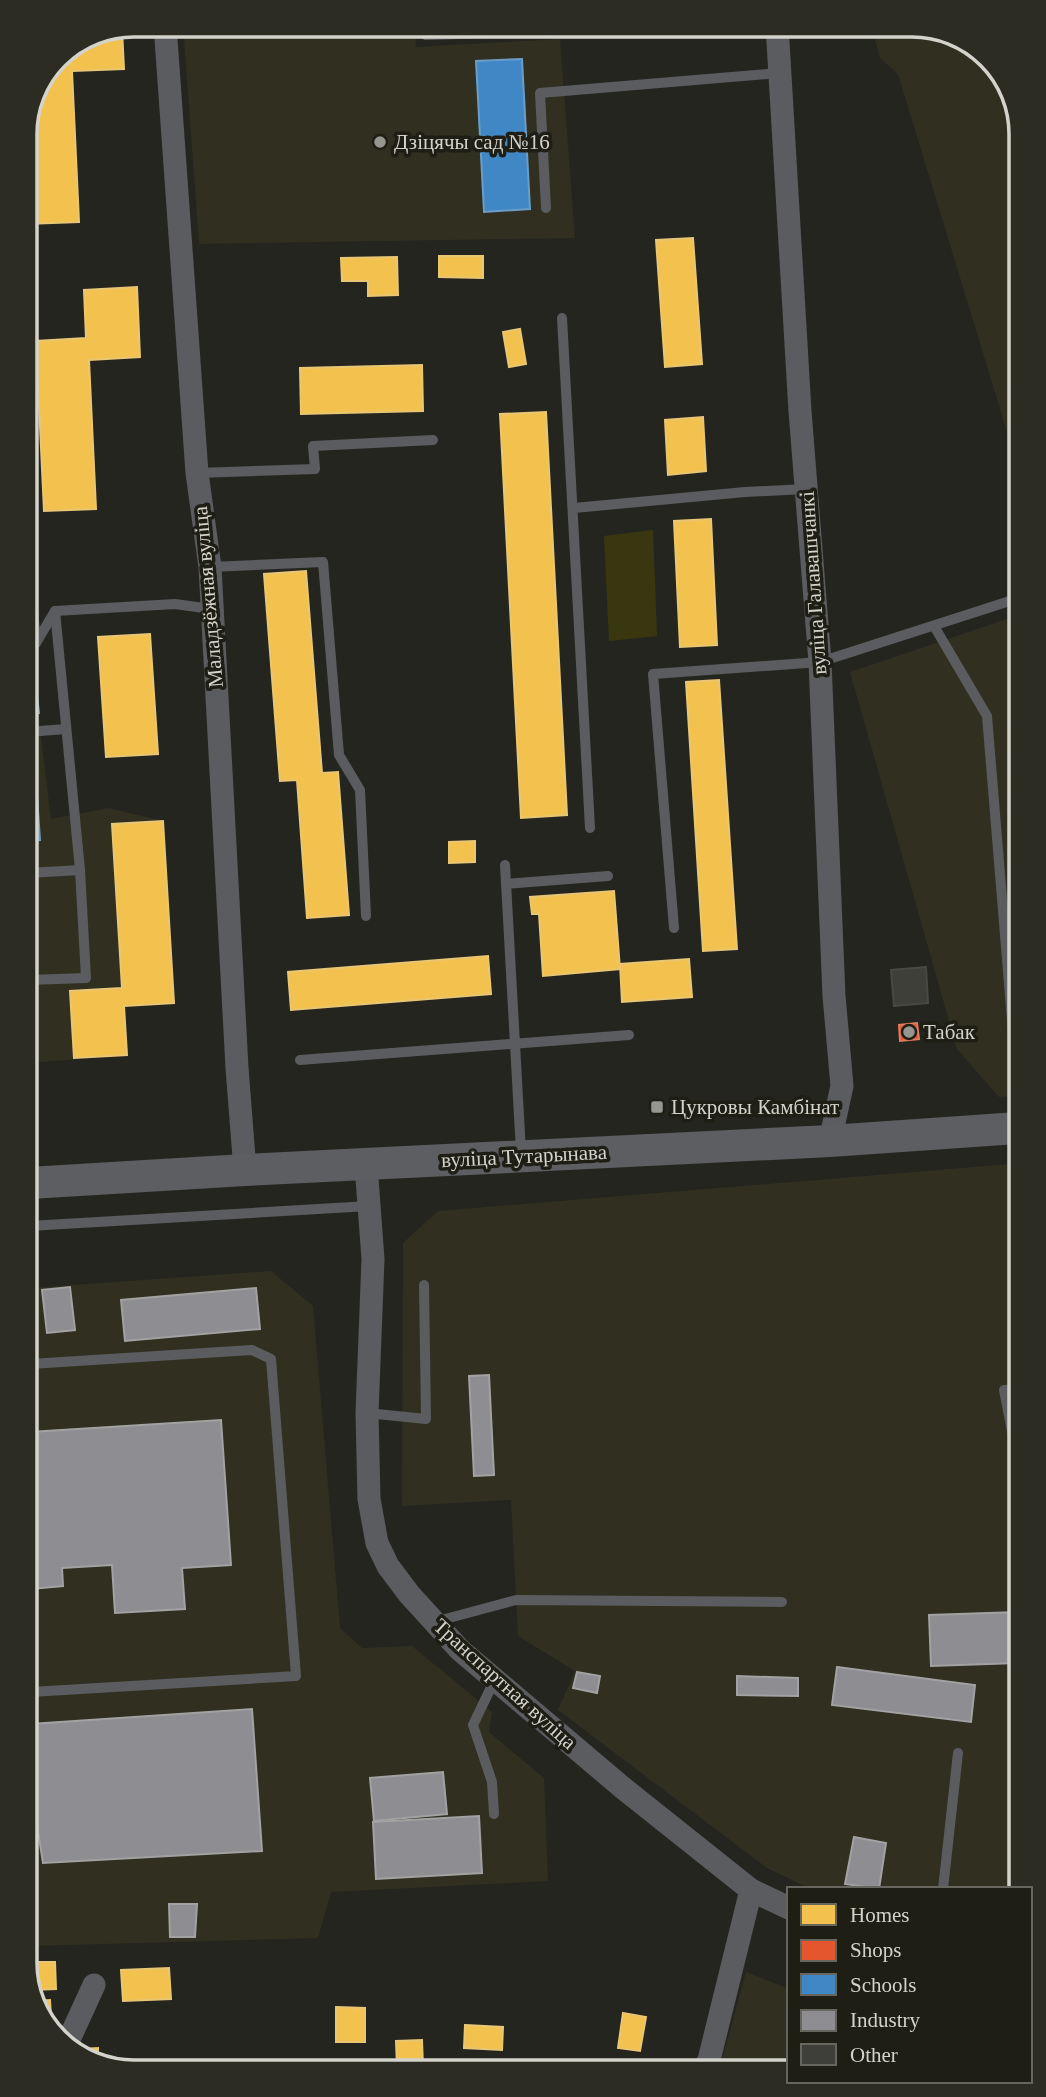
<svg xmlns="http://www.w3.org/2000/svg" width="1046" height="2097" font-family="'Times New Roman',serif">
<rect width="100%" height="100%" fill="#252520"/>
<g fill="#302f20">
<path d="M183 25H394L395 34 415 35 416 47 560 39 575 238 199 244Z"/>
<path d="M871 25H920L978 47 1013 92 1015 458 898 74 880 58Z"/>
<path d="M1016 616 1018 1096 999 1097 957 1049 850 672Z"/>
<path d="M27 622 51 819 109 808 163 821 174 1003 124 1006 127 1055 29 1063Z"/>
<path d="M1010 1164 1018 1177 1021 1889H811L767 1868 558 1710 575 1671 518 1636 511 1500 402 1506 403 1243 438 1211Z"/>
<path d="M271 1271 313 1306 340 1628 362 1648 412 1646 492 1712 489 1732 544 1778 548 1881 331 1892 318 1938 32 1946 30 1288Z"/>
<path d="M746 1972 789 1989V2066L720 2067Z"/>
</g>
<path fill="#3a3710" d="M653 530 657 636 609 641 604 536Z"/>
<g fill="#f2c14e" stroke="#e9c674" stroke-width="2">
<path d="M122 29 124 69 72 71 79 222 26 224 25 127 57 56Z"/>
<path d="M693 238 702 364 665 367 656 240Z"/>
<path d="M439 256H483V278L439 277Z"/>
<path d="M397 257 398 295 368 296V281H342L341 258Z"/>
<path d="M137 287 140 357 89 360 96 509 44 511 36 341 86 338 84 290Z"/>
<path d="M520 329 526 364 509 367 503 332Z"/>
<path d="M422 365 423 411 301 414 300 368Z"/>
<path d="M546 412 567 815 521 818 500 414Z"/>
<path d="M703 417 706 471 668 475 665 420Z"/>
<path d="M711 519 717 645 680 647 674 521Z"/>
<path d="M306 571 322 773 338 772 349 915 307 918 297 780 280 781 264 574Z"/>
<path d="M150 634 158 754 106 757 98 637Z"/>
<path d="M719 680 737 949 703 951 686 682Z"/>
<path d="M163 821 174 1003 124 1006 127 1055 74 1058 70 991 122 988 112 824Z"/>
<path d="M475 841V862L449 863V842Z"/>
<path d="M614 891 620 969 543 976 539 914H532L530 897Z"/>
<path d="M488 956 491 994 291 1010 288 972Z"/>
<path d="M689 959 692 997 622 1002 620 964Z"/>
<path d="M33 1962H55L56 1989 33 1990Z"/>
<path d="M169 1968 171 1999 123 2001 121 1970Z"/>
<path d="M50 2000 51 2017H43L33 2001Z"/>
<path d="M336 2007 365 2008V2042H336Z"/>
<path d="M623 2013 646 2017 640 2051 618 2048Z"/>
<path d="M465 2025 503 2027 502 2050 464 2048Z"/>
<path d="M422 2040 423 2067 397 2068 396 2041Z"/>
<path d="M98 2048V2062L80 2056V2049Z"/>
</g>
<path fill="#e4572e" stroke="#df7c5d" stroke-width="2" d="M917 1023 919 1039 900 1041 899 1025Z"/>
<g fill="#3f88c5" stroke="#6b9ec7" stroke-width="2">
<path d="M522 59 530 209 484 212 476 61Z"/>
<path d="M32 652 39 713 27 714V653Z"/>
<path d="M35 766 40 840 28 841 27 767Z"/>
</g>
<g fill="#8d8d92" stroke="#a2a2a3" stroke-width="2">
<path d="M70 1287 75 1330 47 1333 42 1290Z"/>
<path d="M256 1288 260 1329 125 1341 121 1300Z"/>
<path d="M489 1375 494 1475 474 1476 469 1376Z"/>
<path d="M221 1420 231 1565 182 1568 185 1609 115 1613 112 1565 62 1568 63 1586 31 1589 30 1432Z"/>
<path d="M1020 1612V1663L931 1666 929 1615Z"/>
<path d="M837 1667 975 1685 971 1722 832 1705Z"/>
<path d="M577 1672 600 1676 597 1693 573 1688Z"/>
<path d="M737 1676 798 1678V1696L737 1695Z"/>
<path d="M252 1709 262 1851 43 1863 38 1831H32L31 1724Z"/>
<path d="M443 1772 447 1814 374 1821 370 1778Z"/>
<path d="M479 1816 482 1873 376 1879 373 1822Z"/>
<path d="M854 1837 886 1843 879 1889 845 1884Z"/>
<path d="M169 1904H197L195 1937H170Z"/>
</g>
<path fill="#3f3f3a" stroke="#494944" stroke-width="2" d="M926 967 928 1003 894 1006 891 970Z"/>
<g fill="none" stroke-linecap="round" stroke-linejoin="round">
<g stroke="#5a5c5f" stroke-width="10">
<path d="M407 25 426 35 588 30 587 25"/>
<path d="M546 208 540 93 780 73"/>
<path d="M562 318 590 828"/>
<path d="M197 473 315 469 313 446 433 440"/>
<path d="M574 508 745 492 806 489"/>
<path d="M26 532 36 643"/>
<path d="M210 567 323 562 339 755 360 790 366 916"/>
<path d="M934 626 987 716 1015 1057H1018"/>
<path d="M36 643 55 611 175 604 211 609"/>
<path d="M27 732 66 729"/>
<path d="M505 865 521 1152"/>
<path d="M28 873 80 870"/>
<path d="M506 884 608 876"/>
<path d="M674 928 653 674 820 662 1016 599"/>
<path d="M28 980 86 978 80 870 55 611"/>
<path d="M300 1060 629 1035"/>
<path d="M29 1226 369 1206"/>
<path d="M30 1364 252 1350 271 1359 296 1676 31 1692"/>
<path d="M1019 1389 1004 1390 1019 1467"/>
<path d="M367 1413 426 1419 424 1285"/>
<path d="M434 1622 516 1600 782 1602"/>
<path d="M494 1814 492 1782 473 1725 495 1679"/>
<path d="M943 1889 958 1753"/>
</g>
<g stroke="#5a5c5f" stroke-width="23">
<path d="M165 25 197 473 210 567 237 1068 245 1170"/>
<path d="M777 25 800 411 820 662 834 996 842 1086 830 1141"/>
<path d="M366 1165 373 1259 367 1413 369 1499 377 1543 388 1566 409 1594 460 1650 623 1788 751 1890 789 1908"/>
<path d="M66 2046 94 1985"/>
<path d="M705 2067 709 2060 751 1890"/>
</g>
<path stroke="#5c5e61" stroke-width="32" d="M29 1183 245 1170 830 1141 1018 1128"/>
</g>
<g fill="#969690" stroke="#1f1e14" stroke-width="2.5">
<circle cx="380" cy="142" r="7"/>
<circle cx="909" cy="1032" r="7"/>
<rect x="650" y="1100" width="14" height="14" rx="3.5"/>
</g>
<g text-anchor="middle" stroke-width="7" stroke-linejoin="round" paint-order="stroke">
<g font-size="21" fill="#d3d3cc" stroke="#1f1e14" text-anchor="start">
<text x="394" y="149">Дзіцячы сад №16</text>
<text x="923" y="1039">Табак</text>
<text x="671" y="1114">Цукровы Камбінат</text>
</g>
<g font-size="21" fill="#d3d3cc" stroke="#1f1e14">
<text transform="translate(813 583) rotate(-94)" y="7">вуліца Галавашчанкі</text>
<text transform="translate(208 597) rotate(-95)" y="7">Маладзёжная вуліца</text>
<text transform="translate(524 1156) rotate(-3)" y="7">вуліца Тутарынава</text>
<text transform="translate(505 1684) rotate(42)" y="7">Транспартная вуліца</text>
</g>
</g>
<path d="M0 0H1046V2097H0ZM134 37H912A97 97 0 0 1 1009 134V1963A97 97 0 0 1 912 2060H134A97 97 0 0 1 37 1963V134A97 97 0 0 1 134 37Z" fill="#2d2c23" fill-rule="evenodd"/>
<path fill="none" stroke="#d3d3cc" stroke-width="3.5" d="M134 37H912A97 97 0 0 1 1009 134V1963A97 97 0 0 1 912 2060H134A97 97 0 0 1 37 1963V134A97 97 0 0 1 134 37Z"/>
<rect x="787" y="1887" width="245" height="196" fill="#1f1e14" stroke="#67665e" stroke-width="2"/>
<rect x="801" y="1904" width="35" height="21" fill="#f2c14e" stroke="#67665e" stroke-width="2"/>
<text x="850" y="1922" font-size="21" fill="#d3d3cc">Homes</text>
<rect x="801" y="1940" width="35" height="21" fill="#e4572e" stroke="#67665e" stroke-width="2"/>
<text x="850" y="1957" font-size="21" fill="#d3d3cc">Shops</text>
<rect x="801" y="1974" width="35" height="21" fill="#3f88c5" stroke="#67665e" stroke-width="2"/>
<text x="850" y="1992" font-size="21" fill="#d3d3cc">Schools</text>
<rect x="801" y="2010" width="35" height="21" fill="#8d8d92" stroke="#67665e" stroke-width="2"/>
<text x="850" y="2027" font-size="21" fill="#d3d3cc">Industry</text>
<rect x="801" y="2044" width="35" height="21" fill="#3f3f3a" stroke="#67665e" stroke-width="2"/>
<text x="850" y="2062" font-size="21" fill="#d3d3cc">Other</text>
</svg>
